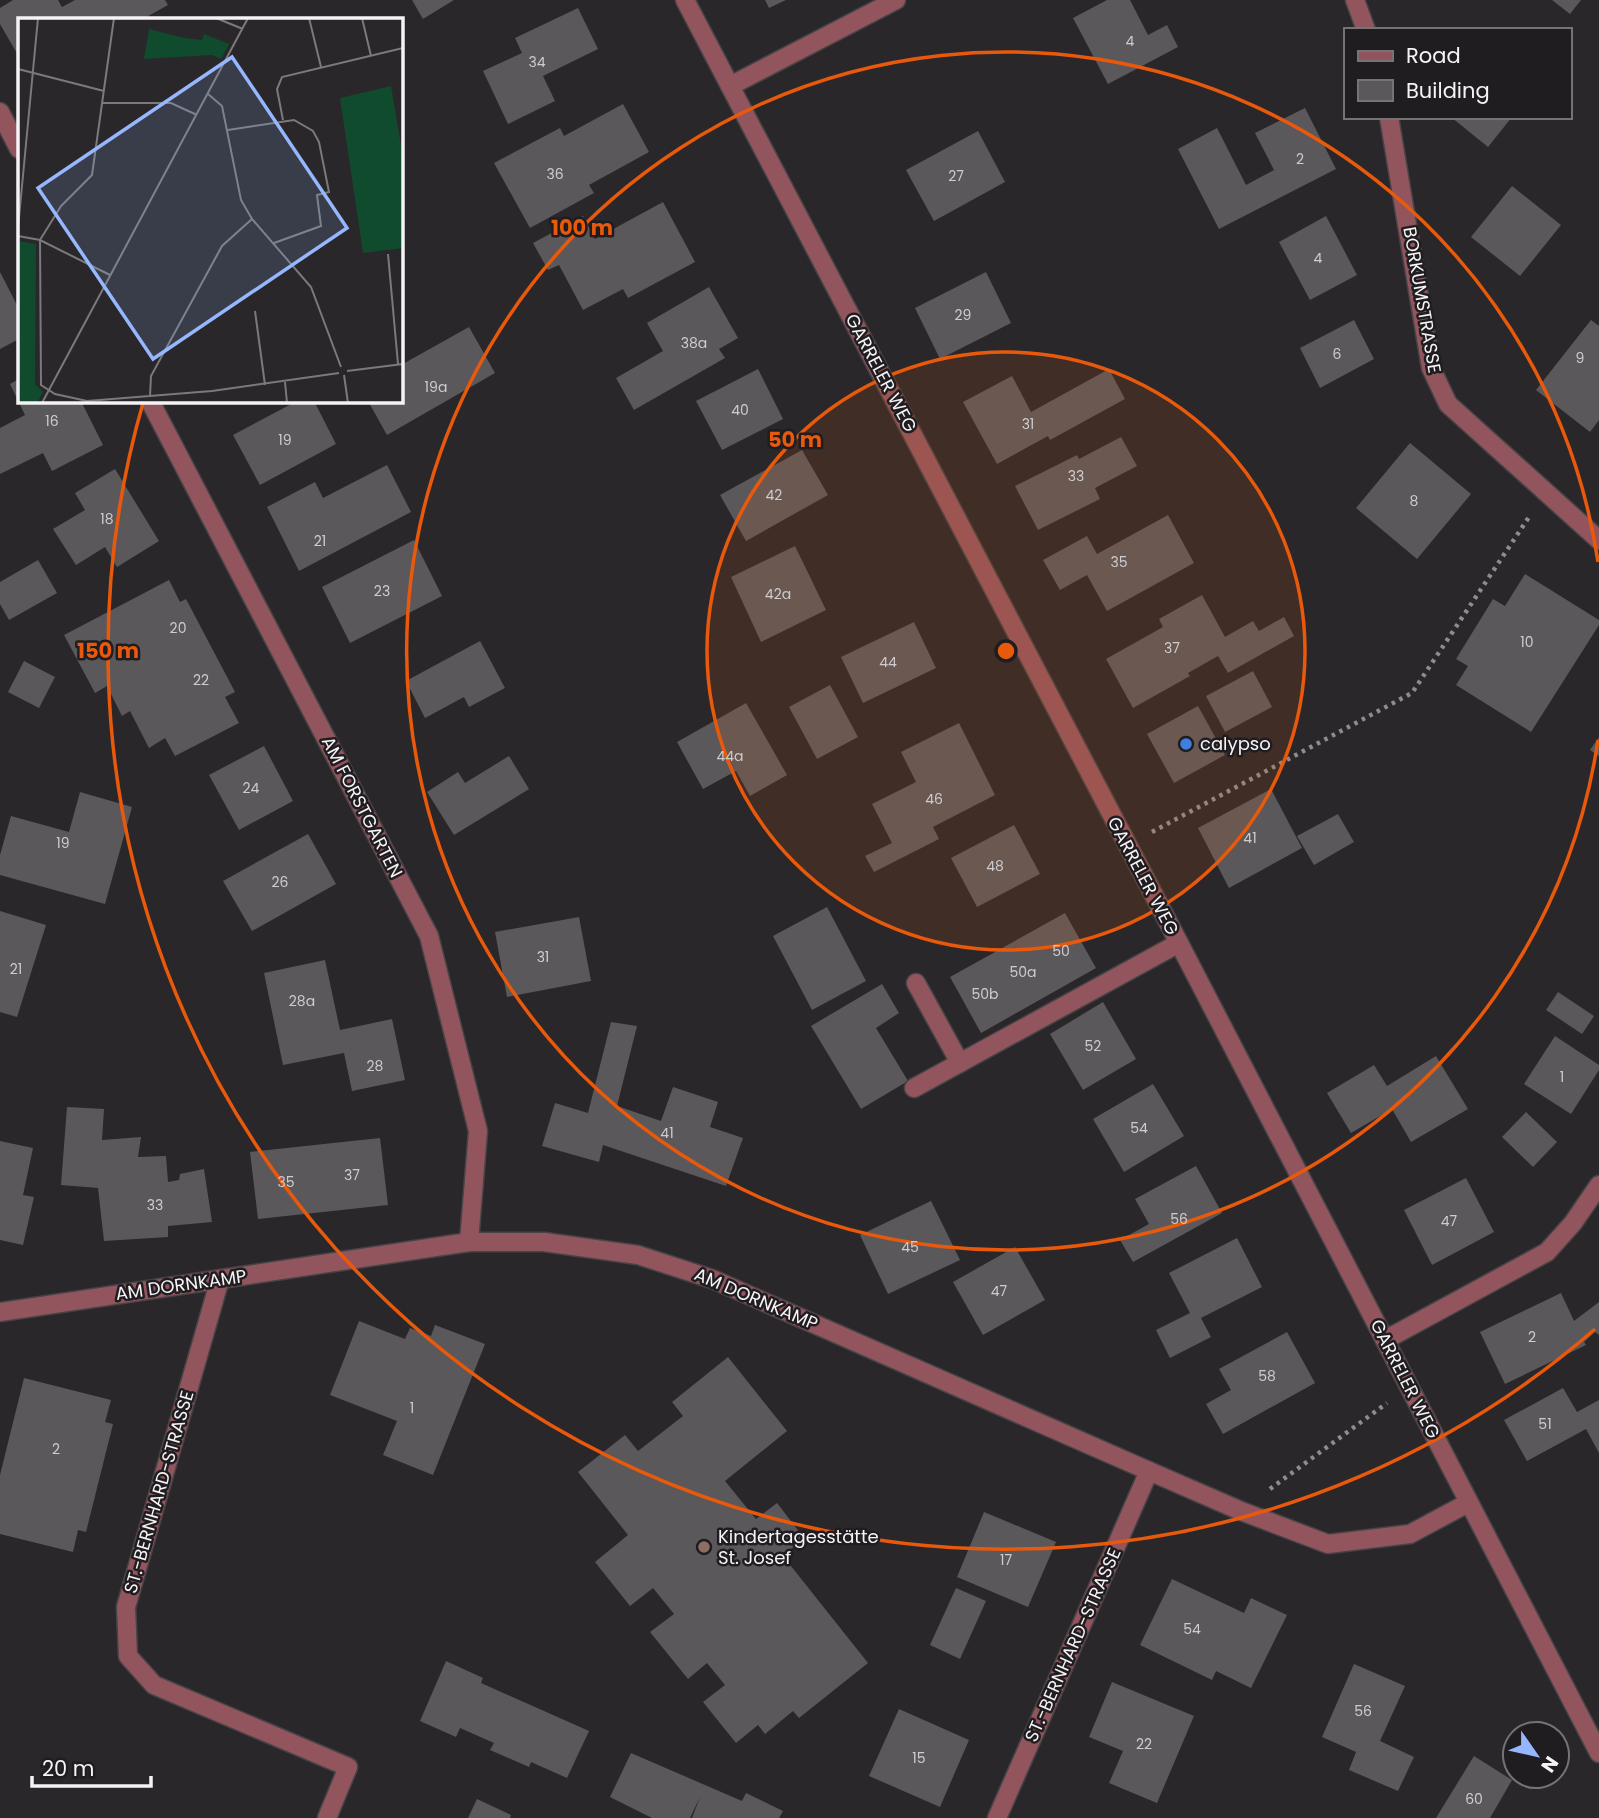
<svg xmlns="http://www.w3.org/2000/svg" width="1599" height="1818" font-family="Poppins,sans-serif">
<rect width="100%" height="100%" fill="#2a272a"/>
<g fill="#5b585c">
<path d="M13 0H58L62 7 75 0H165L168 5 143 19H19V57L0 24V8Z"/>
<path d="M412 0H454L423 19Z"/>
<path d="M765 0H786L769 8Z"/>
<path d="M1107 0H1130L1148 35 1167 25 1178 47 1108 84 1073 18Z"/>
<path d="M1552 0H1581L1570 14Z"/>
<path d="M578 8 598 49 543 76 555 101 508 124 483 71 522 53 515 38Z"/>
<path d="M623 104 649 152 589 185 594 193 530 228 494 163 560 128 564 136Z"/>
<path d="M1305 108 1336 169 1219 229 1178 149 1217 128 1246 185 1274 170 1255 133Z"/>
<path d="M1451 117H1512L1488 147Z"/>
<path d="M978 131 1005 182 934 221 906 170Z"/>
<path d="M1512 186 1561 225 1520 276 1471 237Z"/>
<path d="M663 202 695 262 628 298 623 289 583 310 559 265 548 270 533 243 583 216 595 239Z"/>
<path d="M1326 216 1357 275 1310 300 1279 242Z"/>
<path d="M0 272 19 309V339L0 349Z"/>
<path d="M986 272 1011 323 940 359 915 308Z"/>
<path d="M709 287 738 338 719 349 725 358 634 410 616 378 663 351 647 323Z"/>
<path d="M1354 320 1374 359 1320 388 1300 348Z"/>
<path d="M1591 320 1599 326V420L1590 432 1536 390Z"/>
<path d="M469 327 495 373 387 435 368 401H401V365Z"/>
<path d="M758 369 783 419 722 450 696 401Z"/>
<path d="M1109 369 1125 399 1050 440 1048 436 997 464 963 402 1012 376 1031 412Z"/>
<path d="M19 379V401H81L103 445 52 471 43 453 0 474V428L25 415 10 384Z"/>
<path d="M297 401H314L336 444 260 485 233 435Z"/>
<path d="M1121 437 1137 466 1095 488 1100 499 1038 530 1015 486 1077 455 1079 459Z"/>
<path d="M1410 443 1471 494 1417 559 1356 508Z"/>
<path d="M802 450 828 495 746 541 720 495Z"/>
<path d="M387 465 411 512 299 571 267 507 315 482 323 498Z"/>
<path d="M115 469 159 541 117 567 105 547 76 565 53 529 85 510 75 493Z"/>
<path d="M1168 515 1194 563 1107 611 1087 575 1060 590 1043 560 1087 536 1097 554Z"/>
<path d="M414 540 442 596 350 643 322 587Z"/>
<path d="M795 546 826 610 761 642 731 577Z"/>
<path d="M38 560 57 593 9 620 0 604V582Z"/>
<path d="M1525 574 1599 620V625L1531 732 1456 685 1468 666 1456 659 1493 599 1505 606Z"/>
<path d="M169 580 180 602 186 599 235 692 225 697 239 723 175 756 165 738 149 748 130 711 122 716 107 686 95 693 64 635Z"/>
<path d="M1202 595 1225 637 1253 621 1259 631 1284 617 1294 636 1228 673 1218 656 1188 673 1190 676 1133 708 1106 659 1163 627 1159 619Z"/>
<path d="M914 622 936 668 863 703 841 657Z"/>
<path d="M480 641 505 688 469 707 464 697 425 718 406 681Z"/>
<path d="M24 661 55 677 39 708 8 692Z"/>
<path d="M1253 671 1272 707 1225 732 1206 696Z"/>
<path d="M830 685 858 737 817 759 789 707Z"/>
<path d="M746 703 787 775 750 796 736 771 703 789 677 742Z"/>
<path d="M1198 706 1225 755 1174 783 1147 734Z"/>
<path d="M959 723 995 795 933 827 939 839 874 872 865 856 892 843 872 804 916 782 901 752Z"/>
<path d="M1599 737V756L1590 750Z"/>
<path d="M264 746 293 801 239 830 209 775Z"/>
<path d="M509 756 529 789 454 835 427 792 458 772 465 783Z"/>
<path d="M1271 789 1302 848 1229 888 1198 828Z"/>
<path d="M80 792 132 807 105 904 0 875V855L11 816 69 832Z"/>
<path d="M1338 814 1354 842 1314 865 1297 836Z"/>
<path d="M1014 825 1040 874 977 907 951 858Z"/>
<path d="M308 834 336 884 252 931 223 881Z"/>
<path d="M827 907 866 981 812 1010 773 936Z"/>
<path d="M0 911 46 925 17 1017 0 1012Z"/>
<path d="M1065 913 1096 968 981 1033 950 977Z"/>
<path d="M579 917 591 981 507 997 495 932Z"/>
<path d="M325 960 340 1030 392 1019 405 1080 352 1091 344 1053 283 1065 264 973Z"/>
<path d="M882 984 899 1013 876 1028 908 1081 861 1109 811 1026Z"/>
<path d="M1558 992 1594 1016 1582 1034 1546 1010Z"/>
<path d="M1103 1002 1136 1059 1083 1090 1050 1034Z"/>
<path d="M611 1022 637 1026 617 1106 661 1121 673 1087 718 1102 710 1127 743 1138 726 1186 603 1145 599 1162 542 1146 555 1103 588 1113Z"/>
<path d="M1555 1036 1599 1065V1070L1571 1114 1524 1084Z"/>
<path d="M1436 1056 1468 1109 1411 1142 1392 1109 1351 1133 1327 1093 1374 1065 1387 1086Z"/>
<path d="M1153 1084 1184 1136 1124 1172 1093 1119Z"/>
<path d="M67 1107 104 1109 102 1140 141 1137 138 1157 166 1156 168 1182 179 1180 180 1174 204 1169 212 1222 168 1226V1237L104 1241 98 1188 61 1185Z"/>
<path d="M1526 1112 1557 1142 1533 1167 1502 1137Z"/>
<path d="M380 1138 388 1205 258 1219 250 1152Z"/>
<path d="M0 1141 33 1148 23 1195 34 1197 23 1245 0 1240Z"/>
<path d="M1196 1166 1222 1213 1133 1262 1120 1240 1149 1224 1135 1199Z"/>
<path d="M1466 1178 1494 1232 1432 1265 1404 1210Z"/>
<path d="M931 1201 960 1260 888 1294 860 1235Z"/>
<path d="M1237 1238 1262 1287 1201 1318 1211 1337 1170 1358 1156 1330 1190 1313 1169 1273Z"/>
<path d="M1015 1247 1045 1300 983 1335 953 1282Z"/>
<path d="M1561 1293 1574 1321 1599 1302V1335L1595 1332 1584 1342 1586 1345 1505 1384 1480 1332Z"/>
<path d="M359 1321 405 1339 410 1328 431 1336 435 1325 485 1344 433 1475 383 1455 397 1421 330 1395Z"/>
<path d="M1287 1332 1315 1383 1223 1434 1206 1404 1231 1390 1219 1369Z"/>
<path d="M728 1357 787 1431 725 1481 756 1519 777 1503 804 1538 783 1556 868 1663 799 1718 793 1711 765 1734 758 1725 736 1743 703 1702 725 1685 707 1663 688 1679 650 1632 674 1614 653 1588 630 1606 595 1562 628 1535 578 1472 625 1435 638 1451 683 1416 672 1402Z"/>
<path d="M24 1378 111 1400 105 1422 113 1424 86 1532 78 1530 73 1552 0 1534V1475Z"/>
<path d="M1563 1388 1577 1412 1599 1400V1453L1586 1429 1527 1461 1504 1420Z"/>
<path d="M984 1512 1056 1542 1028 1607 957 1577Z"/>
<path d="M1172 1579 1244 1613 1251 1598 1287 1615 1251 1688 1216 1671 1212 1680 1140 1645Z"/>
<path d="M956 1588 986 1601 960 1659 930 1645Z"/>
<path d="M446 1661 483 1678 481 1683 589 1731 567 1778 531 1762 529 1767 490 1750 494 1743 460 1728 456 1737 420 1721Z"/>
<path d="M1354 1664 1405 1686 1380 1741 1414 1757 1398 1791 1349 1770 1356 1752 1322 1737Z"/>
<path d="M1112 1682 1194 1716 1157 1803 1109 1783 1123 1751 1089 1737Z"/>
<path d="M899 1709 969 1740 940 1807 869 1776Z"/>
<path d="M631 1753 742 1801 746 1793 783 1811 779 1818H692L700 1797 690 1818H652L610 1797Z"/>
<path d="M1474 1756 1512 1780 1490 1818H1436Z"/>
<path d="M477 1799 511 1815 510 1818H468Z"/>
</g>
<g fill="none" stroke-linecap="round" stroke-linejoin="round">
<g stroke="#464446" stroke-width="21">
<g id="service">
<path d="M916 983 960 1063"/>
<path d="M914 1088 1179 943"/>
</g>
</g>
<g stroke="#464446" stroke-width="21">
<g id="minor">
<path d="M685 0 1179 943 1599 1753"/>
<path d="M1355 0 1366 30"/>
<path d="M730 86 896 0"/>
<path d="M0 112 19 149"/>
<path d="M1389 117 1431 368 1448 404 1599 540"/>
<path d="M150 401 429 936 478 1131 469 1242"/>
<path d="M220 1279 126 1607 128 1656 154 1685 348 1767 327 1818"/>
<path d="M0 1312 469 1242H544L638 1255 712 1279 1149 1471 1241 1511 1328 1544 1410 1534 1468 1503"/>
<path d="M1385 1340 1547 1252 1573 1223 1599 1185"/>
<path d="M997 1818 1149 1471"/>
</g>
</g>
<g stroke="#8e8c8e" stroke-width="4.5" stroke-dasharray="3.5 5" stroke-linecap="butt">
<path d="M1152 832 1412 693 1529 517"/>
<path d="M1270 1489 1387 1403"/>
</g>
<use href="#service" stroke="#93555d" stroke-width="18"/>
<use href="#minor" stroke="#93555d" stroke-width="18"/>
</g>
<circle cx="1006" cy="651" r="299" fill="#e8590c" fill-opacity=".12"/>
<g fill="none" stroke="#e8590c" stroke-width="3.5">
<circle cx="1006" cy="651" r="299"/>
<path d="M1598 740A599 599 0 1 1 1598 562"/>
<path d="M1595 1329A898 898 0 0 1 143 403"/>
</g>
<circle fill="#3f7fe0" stroke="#201d21" stroke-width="2.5" cx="1186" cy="744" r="7"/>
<circle fill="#8d6e63" stroke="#201d21" stroke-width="2.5" cx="704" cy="1547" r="7"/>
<g text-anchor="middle" stroke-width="5" stroke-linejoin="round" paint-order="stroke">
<g font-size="14" fill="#cecccf">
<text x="1130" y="46">4</text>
<text x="537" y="67">34</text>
<text x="1300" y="164">2</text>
<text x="555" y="179">36</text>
<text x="956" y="181">27</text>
<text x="1318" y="263">4</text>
<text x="963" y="320">29</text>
<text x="694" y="348">38a</text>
<text x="1337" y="359">6</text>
<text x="1580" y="363">9</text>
<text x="436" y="392">19a</text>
<text x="740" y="415">40</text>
<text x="52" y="426">16</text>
<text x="1028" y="429">31</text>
<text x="285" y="445">19</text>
<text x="1076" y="481">33</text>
<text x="774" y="500">42</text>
<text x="1414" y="506">8</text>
<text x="107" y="524">18</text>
<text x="320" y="546">21</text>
<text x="1119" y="567">35</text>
<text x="382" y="596">23</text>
<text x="778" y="599">42a</text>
<text x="178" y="633">20</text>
<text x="1527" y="647">10</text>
<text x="1172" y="653">37</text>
<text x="888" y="667">44</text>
<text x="201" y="685">22</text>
<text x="730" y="761">44a</text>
<text x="251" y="793">24</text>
<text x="934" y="804">46</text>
<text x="1250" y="843">41</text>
<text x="63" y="848">19</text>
<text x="995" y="871">48</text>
<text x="280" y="887">26</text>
<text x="1061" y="956">50</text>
<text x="543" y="962">31</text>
<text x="16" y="974">21</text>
<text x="1023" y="977">50a</text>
<text x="985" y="999">50b</text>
<text x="302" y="1006">28a</text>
<text x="1093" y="1051">52</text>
<text x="375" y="1071">28</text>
<text x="1562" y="1082">1</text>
<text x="1139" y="1133">54</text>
<text x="667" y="1138">41</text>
<text x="352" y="1180">37</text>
<text x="286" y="1187">35</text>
<text x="155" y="1210">33</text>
<text x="1179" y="1224">56</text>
<text x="1449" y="1226">47</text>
<text x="910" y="1252">45</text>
<text x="999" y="1296">47</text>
<text x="1532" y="1342">2</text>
<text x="1267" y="1381">58</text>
<text x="412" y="1413">1</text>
<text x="1545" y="1429">51</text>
<text x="56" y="1454">2</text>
<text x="1006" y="1565">17</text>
<text x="1192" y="1634">54</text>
<text x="1363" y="1716">56</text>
<text x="1144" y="1749">22</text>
<text x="919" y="1763">15</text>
<text x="1474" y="1804">60</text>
</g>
<g font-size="18" fill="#f5f3f5" stroke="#201d21">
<text transform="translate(1422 300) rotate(80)" y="6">BORKUMSTRASSE</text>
<text transform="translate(881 373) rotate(62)" y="6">GARRELER WEG</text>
<text transform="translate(362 807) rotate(63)" y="6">AM FORSTGARTEN</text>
<text transform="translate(1143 876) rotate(62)" y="6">GARRELER WEG</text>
<text transform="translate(181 1285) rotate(-8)" y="6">AM DORNKAMP</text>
<text transform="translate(756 1299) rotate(23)" y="6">AM DORNKAMP</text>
<text transform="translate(1405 1379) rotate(63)" y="6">GARRELER WEG</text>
<text transform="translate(159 1492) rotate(-74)" y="6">ST.-BERNHARD-STRASSE</text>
<text transform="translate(1073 1645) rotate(-66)" y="6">ST.-BERNHARD-STRASSE</text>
</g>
<g font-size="18" fill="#f5f3f5" stroke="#201d21" text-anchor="start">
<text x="1200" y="750">calypso</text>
<text x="718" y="1543">Kindertagesstätte<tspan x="718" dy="21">St. Josef</tspan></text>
</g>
</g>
<g transform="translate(18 18)">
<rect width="385" height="385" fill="#2a272a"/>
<path d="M131 11 166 20 184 22 186 16 211 26 203 41 194 37 126 41ZM373 68 385 139V230L345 235 322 80ZM0 223 18 226 17 366 25 374 19 385H0Z" fill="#104b2d"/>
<path fill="none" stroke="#7b797b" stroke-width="2" d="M96 0 74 157 43 188 22 222 23 367 37 376 69 383 194 373 321 355M198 0 225 11M291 0 303 49M344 0 353 38M0 51 86 73M190 76 204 88 223 182 234 201 293 269 323 349M84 85H153L179 97M265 102 259 71 264 59 385 30M210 112 276 102 295 113 301 124 311 174 299 177 303 208 256 225M0 210 20 0M0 218 22 222 92 257M370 236 380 346M237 293 247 367M329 353 385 346M326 357 330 385M267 364 269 385M132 378 133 358 204 228 234 201M24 385 230 0"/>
<path fill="#96b6fd" fill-opacity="0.15" stroke="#96b6fd" stroke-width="3.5" d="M214 39 329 210 135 341 20 170Z"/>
<rect width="385" height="385" fill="none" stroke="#f5f3f5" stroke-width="3.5"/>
</g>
<circle cx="1006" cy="651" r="10" fill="#e8590c" stroke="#201d21" stroke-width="3.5"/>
<g font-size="21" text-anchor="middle" font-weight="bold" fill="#e8590c" stroke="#201d21" stroke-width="5" stroke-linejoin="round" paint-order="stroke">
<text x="582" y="235">100 m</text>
<text x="795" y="447">50 m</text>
<text x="108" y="658">150 m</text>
</g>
<rect x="1344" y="28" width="228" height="91" fill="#201d21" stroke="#757376" stroke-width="2"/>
<rect x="1358" y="51" width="35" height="10" fill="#93555d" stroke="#757376" stroke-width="2"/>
<text x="1406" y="63" font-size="21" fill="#f5f3f5">Road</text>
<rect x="1358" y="80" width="35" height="21" fill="#5b585c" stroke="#757376" stroke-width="2"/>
<text x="1406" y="98" font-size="21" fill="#f5f3f5">Building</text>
<g transform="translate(1536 1755) rotate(124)"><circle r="33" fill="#201d21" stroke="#757376" stroke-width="2"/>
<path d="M0-5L12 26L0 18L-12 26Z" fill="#96b6fd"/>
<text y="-10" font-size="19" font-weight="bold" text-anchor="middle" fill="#f5f3f5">N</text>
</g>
<path d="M32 1776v10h119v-10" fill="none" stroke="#f5f3f5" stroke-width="3.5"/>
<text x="42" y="1776" font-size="21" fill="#f5f3f5" stroke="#201d21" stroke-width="5" paint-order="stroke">20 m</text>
</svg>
